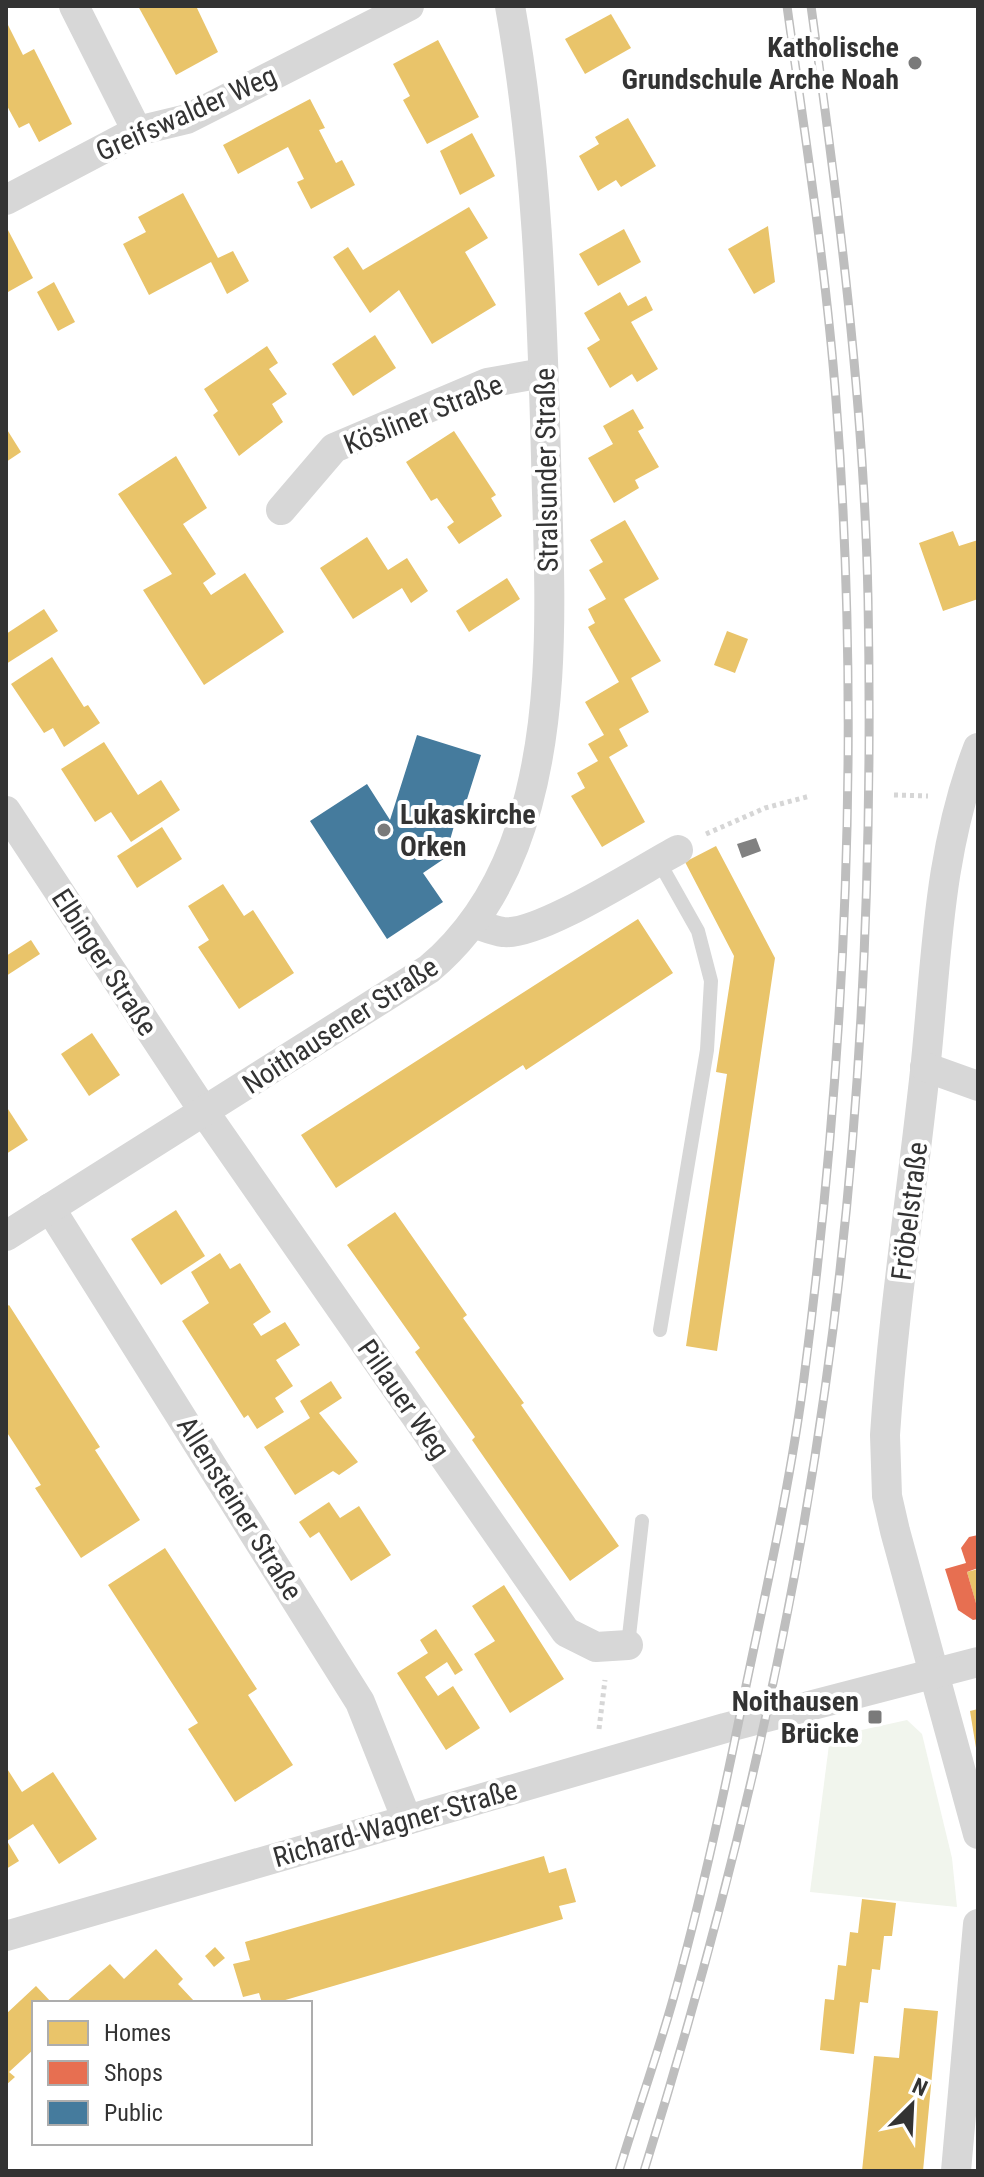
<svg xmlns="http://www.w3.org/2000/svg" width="984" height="2177" font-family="'Roboto Condensed',sans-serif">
<rect width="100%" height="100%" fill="#fff"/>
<path fill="#f1f5ed" d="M907 1720 922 1734 952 1858 957 1907 810 1892 830 1737Z"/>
<g fill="#e9c46a">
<path d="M138 6H196L218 52 176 75Z"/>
<path d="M611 14 631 48 585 74 565 39Z"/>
<path d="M6 21 23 55 34 49 72 124 39 142 29 123 19 128 6 104Z"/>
<path d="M438 40 479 117 427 144 403 100 410 96 393 64Z"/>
<path d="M310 99 325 128 319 130 336 163 342 160 355 185 311 209 297 182 304 179 288 147 238 174 223 145Z"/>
<path d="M628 118 656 166 621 187 616 180 598 191 579 156 599 144 595 137Z"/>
<path d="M472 133 495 176 460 195 440 151Z"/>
<path d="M183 193 218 258 233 251 249 281 227 294 211 262 149 295 123 244 146 232 138 217Z"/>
<path d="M469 207 488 238 465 252 496 305 432 344 399 290 370 313 333 257 348 247 363 270Z"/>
<path d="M768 226 775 282 754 294 728 249Z"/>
<path d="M624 229 641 262 598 286 579 254Z"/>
<path d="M8 230 33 278 8 292 6 231Z"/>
<path d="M54 282 75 322 58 331 37 292Z"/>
<path d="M620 292 628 306 646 296 653 310 631 322 658 369 637 382 632 374 610 388 587 348 600 340 584 313Z"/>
<path d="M375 335 396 368 353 396 332 364Z"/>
<path d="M267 346 278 363 269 369 287 394 272 404 283 422 239 456 213 415 218 411 204 389Z"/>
<path d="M633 409 644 428 638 431 659 467 635 480 639 488 614 503 588 458 613 444 603 426Z"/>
<path d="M6 428 21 452 6 462Z"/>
<path d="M454 431 496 495 491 498 502 516 459 544 447 527 454 522 437 498 431 501 406 462Z"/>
<path d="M176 456 207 508 183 524 216 574 203 583 211 595 245 573 284 632 204 685 143 590 172 574 118 494Z"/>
<path d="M625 520 659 579 624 599 661 661 631 678 649 712 619 729 628 746 609 757 645 822 602 847 571 796 585 788 577 773 598 761 588 744 604 735 585 702 619 682 588 627 595 623 588 609 606 599 589 570 603 562 590 540Z"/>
<path d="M953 531 959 546 978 540V599L943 611 919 543Z"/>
<path d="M367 537 388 570 407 558 428 591 411 603 402 588 353 619 320 568Z"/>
<path d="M507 578 520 599 469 632 456 611Z"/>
<path d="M44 609 58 631 6 664V634Z"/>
<path d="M727 631 748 639 735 673 714 665Z"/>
<path d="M52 657 84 707 88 705 100 723 64 747 53 728 44 733 11 684Z"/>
<path d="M104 742 138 795 161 780 180 810 131 842 111 812 95 822 61 769Z"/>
<path d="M162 827 182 859 137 888 117 856Z"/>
<path d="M716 846 775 958 717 1351 686 1346 727 1074 716 1072 734 956 685 862Z"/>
<path d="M223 884 244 916 253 910 294 973 239 1009 198 947 209 940 188 906Z"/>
<path d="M638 919 673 973 526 1070 523 1065 336 1188 301 1135Z"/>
<path d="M31 940 40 954 6 976V956Z"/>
<path d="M92 1033 120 1075 89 1096 61 1054Z"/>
<path d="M6 1106 28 1140 6 1154Z"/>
<path d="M176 1210 205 1256 161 1285 131 1239Z"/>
<path d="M395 1212 467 1315 463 1318 524 1403 521 1405 619 1546 570 1581 472 1440 475 1437 415 1352 420 1348 347 1245Z"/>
<path d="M220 1253 230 1269 240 1263 271 1312 253 1324 261 1336 285 1322 300 1345 276 1360 293 1386 275 1398 284 1412 257 1429 248 1415 244 1418 182 1321 209 1303 191 1272Z"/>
<path d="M9 1305 100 1447 95 1450 140 1520 81 1558 35 1488 41 1485 6 1431V1307Z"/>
<path d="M331 1381 342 1398 319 1413 358 1462 339 1475 333 1471 295 1495 264 1447 310 1418 300 1401Z"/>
<path d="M329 1502 340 1518 359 1506 391 1555 351 1581 319 1532 310 1538 299 1522Z"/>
<path d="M165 1548 257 1689 248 1695 293 1765 235 1802 188 1729 198 1723 108 1585Z"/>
<path d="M978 1569V1607H977L967 1572Z"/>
<path d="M504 1585 564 1679 510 1713 474 1654 495 1641 472 1606Z"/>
<path d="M436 1629 463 1670 455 1675 447 1662 425 1677 438 1696 453 1686 480 1728 446 1750 397 1673 428 1653 420 1640Z"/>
<path d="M978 1709V1754H977L970 1711Z"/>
<path d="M6 1767 22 1792 53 1772 97 1839 59 1864 33 1824 7 1841 19 1861 6 1869Z"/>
<path d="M544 1856 549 1873 566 1868 576 1902 559 1906 563 1919 275 2003H262L259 1993 243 1997 233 1964 250 1960 245 1942Z"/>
<path d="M862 1899 896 1903 892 1936H884L880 1970 872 1969 868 2003 860 2002 854 2054 820 2050 825 1999 834 2000 838 1965 846 1966 850 1932 858 1933Z"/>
<path d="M215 1947 225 1958 214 1967 205 1956Z"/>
<path d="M156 1949 183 1979 178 1984 194 2001 191 2003H65L110 1964 124 1979Z"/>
<path d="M36 1986 52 2003H34V2049L9 2072 15 2077 6 2085V2014Z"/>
<path d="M904 2008 938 2011 923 2171H862L874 2056 899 2058Z"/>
</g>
<path fill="#e76f51" d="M978 1535V1568L967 1572 978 1610V1619L973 1620 958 1610 945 1569 966 1563 961 1548 969 1537Z"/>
<path fill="#457b9d" d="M417 735 481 755 462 815 458 812 450 840 457 850 423 873 443 902 387 939 310 821 367 784 390 820Z"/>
<path fill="#818181" d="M756 838 761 851 742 858 737 844Z"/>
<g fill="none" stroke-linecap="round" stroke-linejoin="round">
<g stroke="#d6d6d6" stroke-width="5" stroke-dasharray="4 4" stroke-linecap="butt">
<path d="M894 795 928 796"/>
<path d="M706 834 765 808 810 796"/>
<path d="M599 1729 605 1680"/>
</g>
<g stroke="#d7d7d7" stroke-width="14">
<path d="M658 860 698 931 711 981 707 1050 660 1330"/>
<path d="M628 1645 642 1521"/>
</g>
<g stroke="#d7d7d7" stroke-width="30">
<path d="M74 6 137 131"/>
<path d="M6 200 137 131 187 119 409 6"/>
<path d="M281 510 334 448 487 383 543 373"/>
<path d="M978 748C937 856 937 958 925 1071 912 1192 893 1313 885 1435L887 1496 895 1531 978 1834"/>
<path d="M6 811 205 1113 566 1632 596 1647 628 1645"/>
<path d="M473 923C483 926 493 931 503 932 538 937 642 869 678 850"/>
<path d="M925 1067 978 1086"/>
<path d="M50 1208 360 1702 407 1820"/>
<path d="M6 1236 429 969C468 936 496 893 514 846 560 725 549 584 546 457 542 305 537 156 510 6"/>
<path d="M6 1936 725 1728 978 1662"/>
<path d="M956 2171 978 1924"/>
</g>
<g stroke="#bebebe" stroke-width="9">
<g id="rail">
<path d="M619 2171C636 2115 656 2059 672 2003 702 1897 725 1789 747 1681 768 1581 791 1479 804 1378 846 1055 861 724 836 400 826 268 805 137 787 6"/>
<path d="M644 2171C724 1915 788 1655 825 1389 862 1128 873 861 868 598 864 400 838 202 811 6"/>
</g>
</g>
<use href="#rail" stroke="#fff" stroke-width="6" stroke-dasharray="18" stroke-linecap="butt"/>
</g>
<g fill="#7a7a7a" stroke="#fff" stroke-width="3">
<circle cx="915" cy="63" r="8"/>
<circle cx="384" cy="830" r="8"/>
<rect x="867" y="1709" width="16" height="16" rx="4"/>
</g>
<g text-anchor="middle" stroke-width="8" stroke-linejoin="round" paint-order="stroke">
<g font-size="28" font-weight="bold" fill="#333" stroke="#fff" text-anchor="end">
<text x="899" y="57">Katholische<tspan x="899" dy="32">Grundschule Arche Noah</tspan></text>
<text x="400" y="824" text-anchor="start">Lukaskirche<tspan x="400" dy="32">Orken</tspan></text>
<text x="859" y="1711">Noithausen<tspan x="859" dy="32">Brücke</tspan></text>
</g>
<g font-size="28" fill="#333" stroke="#fff">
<text transform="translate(186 113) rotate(-24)" y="10">Greifswalder Weg</text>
<text transform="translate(423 414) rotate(-22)" y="10">Kösliner Straße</text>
<text transform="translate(546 470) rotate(-91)" y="10">Stralsunder Straße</text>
<text transform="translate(105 962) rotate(57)" y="10">Elbinger Straße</text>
<text transform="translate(340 1025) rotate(-33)" y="10">Noithausener Straße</text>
<text transform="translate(909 1211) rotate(-83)" y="10">Fröbelstraße</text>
<text transform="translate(404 1399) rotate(55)" y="10">Pillauer Weg</text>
<text transform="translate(240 1508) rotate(58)" y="10">Allensteiner Straße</text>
<text transform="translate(395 1823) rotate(-16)" y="10">Richard-Wagner-Straße</text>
</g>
</g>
<rect width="984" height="2177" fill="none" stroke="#333333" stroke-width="16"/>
<rect x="32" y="2001" width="280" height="144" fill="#ffffff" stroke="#adadad" stroke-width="2"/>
<rect x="48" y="2021" width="40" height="24" fill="#e9c46a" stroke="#adadad" stroke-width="2"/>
<text x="104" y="2041" font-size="24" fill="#333333">Homes</text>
<rect x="48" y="2061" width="40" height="24" fill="#e76f51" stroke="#adadad" stroke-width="2"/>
<text x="104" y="2081" font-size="24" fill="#333333">Shops</text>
<rect x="48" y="2101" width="40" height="24" fill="#457b9d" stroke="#adadad" stroke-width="2"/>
<text x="104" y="2121" font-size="24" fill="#333333">Public</text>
<g transform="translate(912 2105) rotate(24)" stroke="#ffffff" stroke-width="6" paint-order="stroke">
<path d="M0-6L14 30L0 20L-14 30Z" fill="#333333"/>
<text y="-12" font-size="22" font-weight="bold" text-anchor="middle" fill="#333333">N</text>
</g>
</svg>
